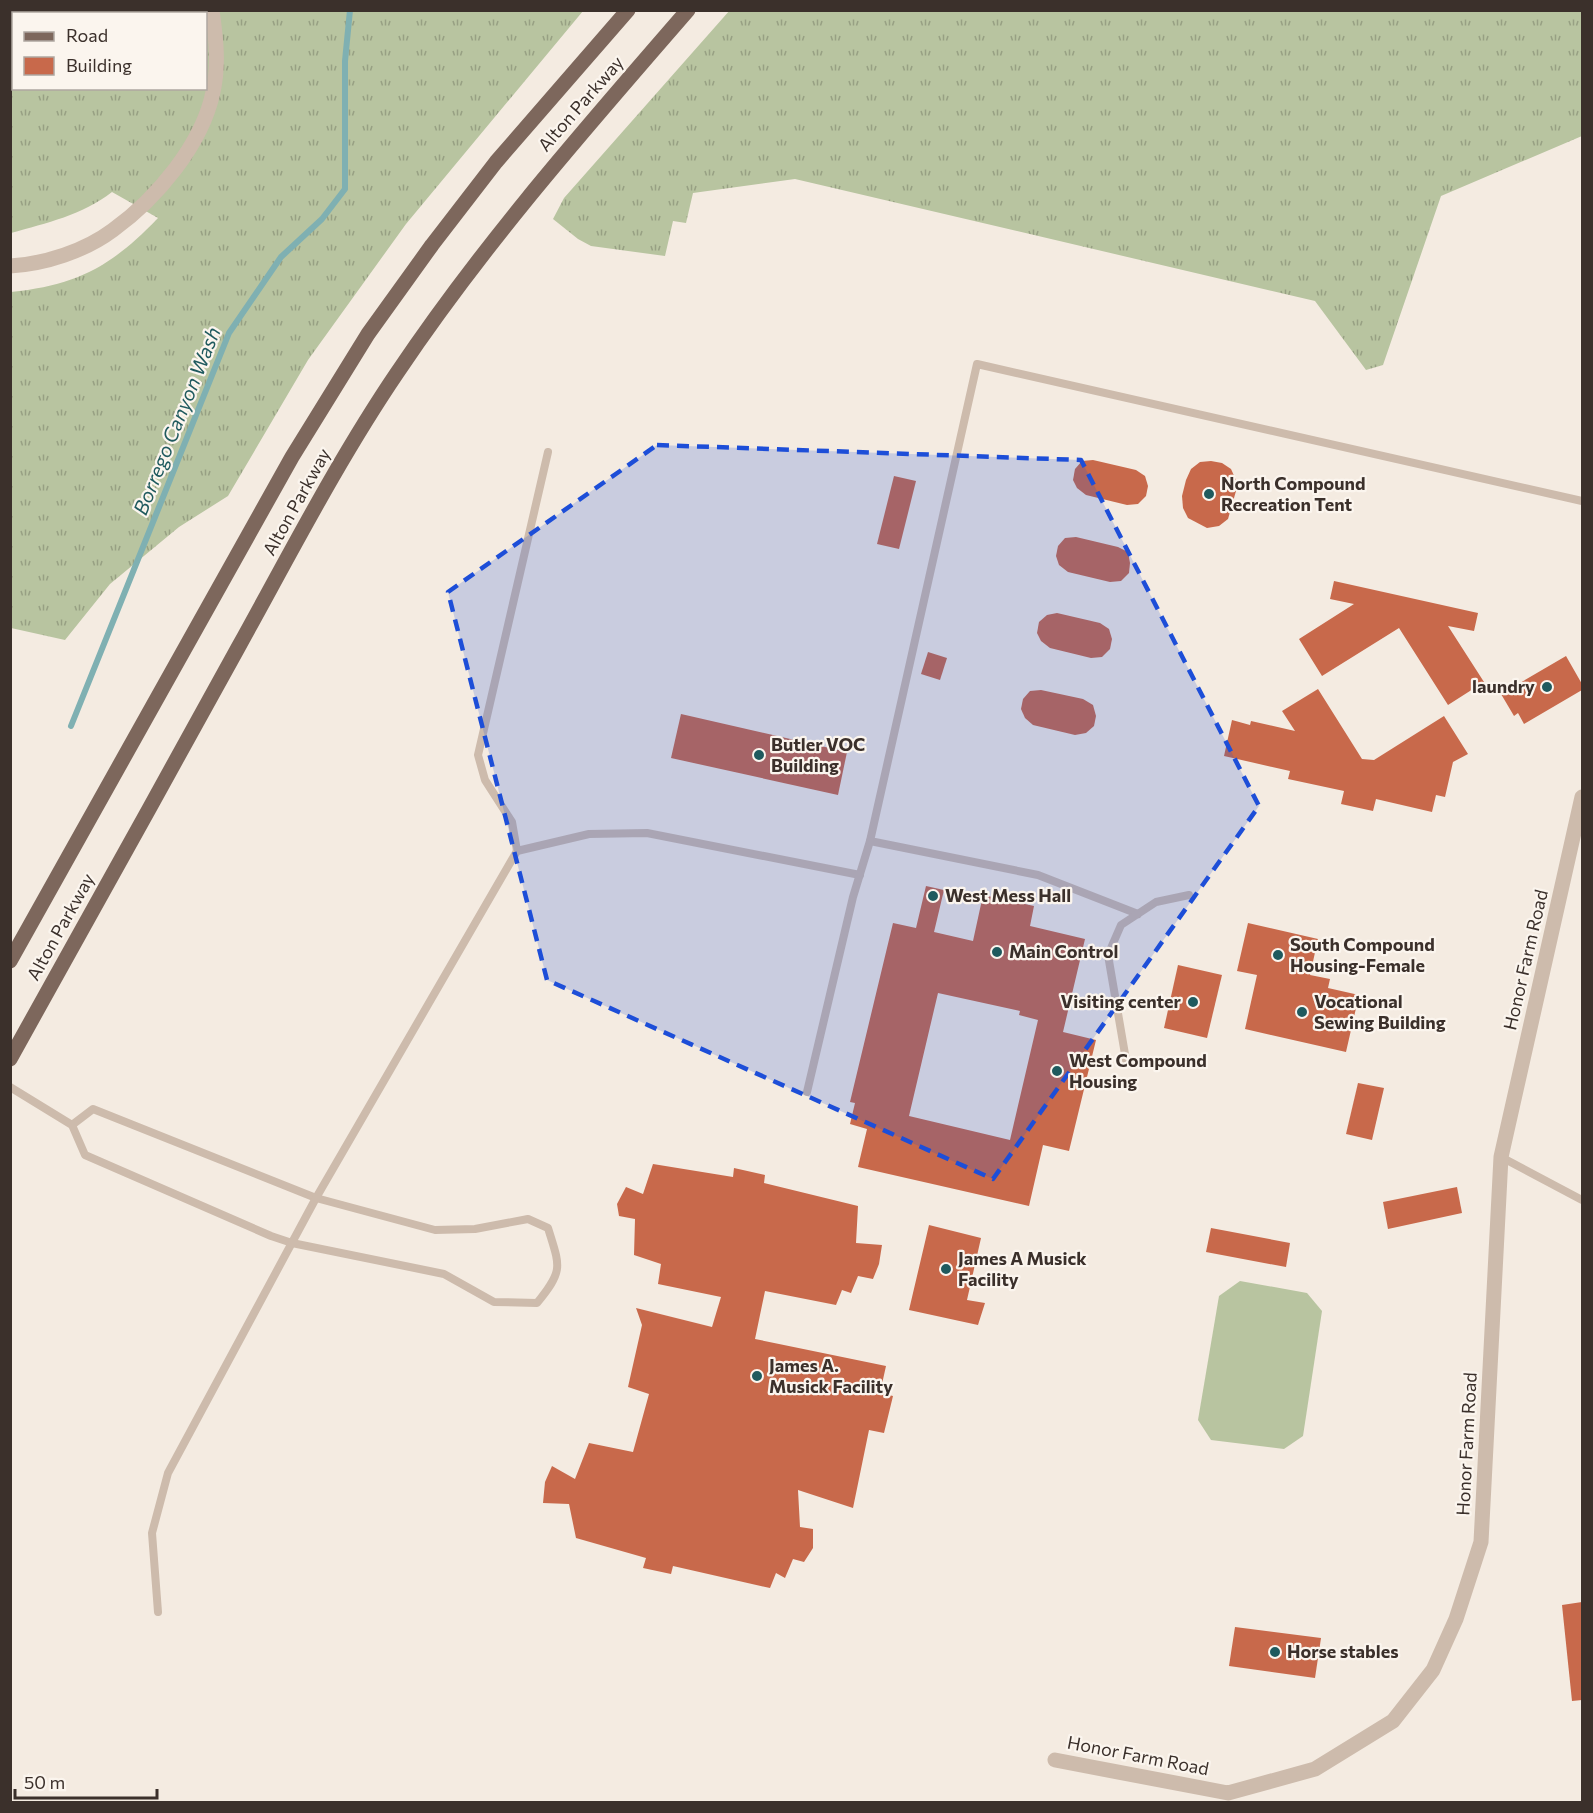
<svg xmlns="http://www.w3.org/2000/svg" width="1593" height="1813" font-family="Commissioner,sans-serif">
<defs>
<pattern id="grass-tufts" width="24" height="20" patternUnits="userSpaceOnUse" patternTransform="scale(1.5)"><rect width="24" height="20" fill="#b8c4a0"/><path d="M3 7l-1-3M5 7V3M7 7l1-3M15 17l-1-3M17 17v-4M19 17l1-3" fill="none" stroke="#97a083"/></pattern>
</defs>
<rect width="100%" height="100%" fill="#f4ebe1"/>
<g fill="url(#grass-tufts)" fill-rule="evenodd">
<path d="M730 10 1582 11V136L1441 196 1383 365 1366 370 1315 301 795 179 693 193 686 223 673 221 665 256 591 246 578 239 553 219 564 198Z"/>
<path d="M11 11H583L406 224 308 360 228 496 179 527 110 584 65 640 11 628V292C78 285 112 266 158 218L112 192C82 215 47 223 11 233ZM14 14H206V88H14Z"/>
</g>
<path fill="#b8c4a0" d="M1240 1281 1307 1293 1322 1311 1303 1436 1284 1449 1211 1440 1198 1420 1219 1296Z"/>
<g fill="none" stroke-linecap="round" stroke-linejoin="round">
<path stroke="#7fb0b2" stroke-width="6" d="M71 726 229 333 281 257 322 219 345 189V61L350 10"/>
</g>
<g fill="#c8694b" fill-rule="evenodd">
<path d="M1093 460 1136 470 1145 476 1148 486 1146 496 1138 504 1127 505 1086 495 1077 488 1073 480 1075 469 1082 461Z"/>
<path d="M1211 461 1222 463 1231 469 1236 480V491L1228 519 1219 526 1207 528 1188 518 1183 508 1182 496 1186 480 1191 469 1200 462Z"/>
<path d="M894 476 916 481 899 549 877 544Z"/>
<path d="M1076 537 1118 547 1128 552 1130 563 1129 573 1121 581 1110 582 1068 572 1059 565 1056 556 1058 546 1065 538Z"/>
<path d="M1334 581 1478 613 1474 631 1448 626 1484 682 1448 705 1399 628 1322 676 1299 639 1354 604 1330 599Z"/>
<path d="M1057 613 1100 623 1109 629 1112 639 1110 649 1102 657 1091 658 1050 648 1041 641 1037 633 1039 622 1047 615Z"/>
<path d="M928 652 947 658 940 680 921 674Z"/>
<path d="M1566 656 1582 684V690L1524 724 1518 713 1514 716 1501 694Z"/>
<path d="M1318 689 1362 759 1374 760 1444 716 1468 754 1453 762 1445 797 1436 795 1432 812 1376 799 1373 811 1341 804 1344 791 1288 779 1290 771 1224 756 1232 720 1250 725 1251 721 1295 731 1282 711Z"/>
<path d="M1041 690 1083 699 1093 705 1096 716 1094 726 1086 733 1075 735 1033 725 1025 718 1021 709 1023 699 1030 691Z"/>
<path d="M681 714 847 752 838 795 671 758Z"/>
<path d="M926 886 944 890 934 932 973 941 983 895 1034 906 1030 926 1085 939 1063 1032 1096 1040 1069 1151 1043 1145 1029 1206 858 1167 867 1129 850 1124 855 1103 850 1102 893 923 916 928ZM938 993 1020 1011 1019 1015 1038 1020 1010 1140 909 1116Z"/>
<path d="M1248 923 1318 939 1310 975 1330 979 1328 988 1359 995 1346 1052 1245 1029 1257 975 1237 971Z"/>
<path d="M1178 965 1222 975 1207 1038 1164 1028Z"/>
<path d="M1358 1083 1384 1088 1372 1140 1346 1134Z"/>
<path d="M653 1164 733 1177 734 1168 765 1175 764 1183 858 1206 856 1243 882 1245 879 1264 873 1279 858 1276 851 1293 842 1290 836 1305 765 1291 755 1339 886 1366 880 1393 893 1396 884 1433 869 1430 853 1508 798 1490 800 1527 813 1529V1548L804 1562 793 1559 785 1578 776 1573 770 1588 673 1566 671 1574 643 1568 646 1558 576 1538 569 1504 543 1503 545 1482 552 1466 575 1479 589 1443 633 1452 649 1394 628 1387 642 1325 636 1308 712 1327 721 1297 658 1284 661 1264 634 1255 635 1219 619 1216 617 1204 626 1187 643 1194Z"/>
<path d="M1457 1187 1462 1213 1388 1229 1383 1202Z"/>
<path d="M929 1225 981 1238 967 1300 985 1303 978 1325 909 1310Z"/>
<path d="M1211 1228 1290 1243 1286 1267 1206 1252Z"/>
<path d="M1582 1602V1700L1572 1701 1562 1605Z"/>
<path d="M1235 1627 1321 1638 1315 1678 1229 1666Z"/>
</g>
<g fill="none" stroke-linecap="round" stroke-linejoin="round">
<g stroke="#cdbbac" stroke-width="8">
<path d="M517 851 512 822 485 780 478 755 548 452"/>
<path d="M1138 914 1038 875 870 841 977 364 1582 501"/>
<path d="M1126 1060 1108 955 1121 925 1156 902 1189 895"/>
<path d="M10 1087 72 1125 85 1155 271 1236 292 1243 444 1274 494 1302 537 1303C564 1270 560 1267 548 1228L528 1219 475 1229 435 1230 316 1198 93 1109 72 1125"/>
<path d="M807 1092 853 897 870 841"/>
<path d="M1501 1157 1582 1200"/>
<path d="M158 1612 152 1533 168 1473 316 1198 517 851 589 834 647 833 860 875"/>
</g>
<g stroke="#cdbbac" stroke-width="15">
<path d="M10 266C45 264 85 251 113 230 156 199 202 145 213 92 219 65 216 38 212 10"/>
<path d="M1055 1760 1228 1793 1315 1769 1393 1721 1433 1670 1456 1619 1481 1542 1501 1157 1582 797"/>
</g>
<g stroke="#7d675c" stroke-width="15">
<path d="M10 961 292 457 368 334 432 245 496 162 628 10"/>
<path d="M10 1059C87 921 163 784 239 646 290 554 338 460 397 373 485 242 585 129 688 10"/>
</g>
</g>
<path fill="#1d4ed8" fill-opacity="0.2" stroke="#1d4ed8" stroke-width="4.5" stroke-dasharray="12 8" stroke-linejoin="round" d="M657 445 1081 460 1259 806 993 1179 547 980 448 592Z"/>
<g fill="#1f5a5e" stroke="#fbf5ee" stroke-width="2">
<circle cx="1209" cy="494" r="6"/>
<circle cx="1547" cy="687" r="6"/>
<circle cx="759" cy="755" r="6"/>
<circle cx="933" cy="896" r="6"/>
<circle cx="997" cy="952" r="6"/>
<circle cx="1278" cy="955" r="6"/>
<circle cx="1193" cy="1002" r="6"/>
<circle cx="1302" cy="1012" r="6"/>
<circle cx="1057" cy="1071" r="6"/>
<circle cx="946" cy="1269" r="6"/>
<circle cx="757" cy="1376" r="6"/>
<circle cx="1275" cy="1652" r="6"/>
</g>
<g text-anchor="middle" stroke-width="4.5" stroke-linejoin="round" paint-order="stroke">
<g font-size="18" fill="#3b302b" stroke="#fbf5ee">
<text transform="translate(581 104) rotate(-49)" y="6">Alton Parkway</text>
<text transform="translate(297 502) rotate(-61)" y="6">Alton Parkway</text>
<text transform="translate(61 927) rotate(-61)" y="6">Alton Parkway</text>
<text transform="translate(1526 960) rotate(-77)" y="6">Honor Farm Road</text>
<text transform="translate(1467 1444) rotate(-87)" y="6">Honor Farm Road</text>
<text transform="translate(1138 1756) rotate(11)" y="6">Honor Farm Road</text>
</g>
<g font-size="18" font-weight="bold" fill="#3b302b" stroke="#fbf5ee" text-anchor="start">
<text x="1221" y="490">North Compound<tspan x="1221" dy="21">Recreation Tent</tspan></text>
<text x="1535" y="693" text-anchor="end">laundry</text>
<text x="771" y="751">Butler VOC<tspan x="771" dy="21">Building</tspan></text>
<text x="945" y="902">West Mess Hall</text>
<text x="1290" y="951">South Compound<tspan x="1290" dy="21">Housing-Female</tspan></text>
<text x="1009" y="958">Main Control</text>
<text x="1181" y="1008" text-anchor="end">Visiting center</text>
<text x="1314" y="1008">Vocational<tspan x="1314" dy="21">Sewing Building</tspan></text>
<text x="1069" y="1067">West Compound<tspan x="1069" dy="21">Housing</tspan></text>
<text x="958" y="1265">James A Musick<tspan x="958" dy="21">Facility</tspan></text>
<text x="769" y="1372">James A.<tspan x="769" dy="21">Musick Facility</tspan></text>
<text x="1287" y="1658">Horse stables</text>
</g>
<g font-size="20" font-style="italic" fill="#1f5a5e" stroke="#fbf5ee">
<text transform="translate(177 421) rotate(-68)" y="7">Borrego Canyon Wash</text>
</g>
</g>
<rect width="1593" height="1813" fill="none" stroke="#3b302b" stroke-width="24"/>
<rect x="12" y="12" width="195" height="78" fill="#fbf5ee" stroke="#aea6a0" stroke-width="1.5"/>
<rect x="24" y="32" width="30" height="9" fill="#7d675c" stroke="#aea6a0" stroke-width="1.5"/>
<text x="66" y="42" font-size="18" fill="#3b302b">Road</text>
<rect x="24" y="57" width="30" height="18" fill="#c8694b" stroke="#aea6a0" stroke-width="1.5"/>
<text x="66" y="72" font-size="18" fill="#3b302b">Building</text>
<path d="M15 1789v9h142v-9" fill="none" stroke="#3b302b" stroke-width="3"/>
<text x="24" y="1789" font-size="18" fill="#3b302b" stroke="#fbf5ee" stroke-width="4.5" paint-order="stroke">50 m</text>
</svg>
